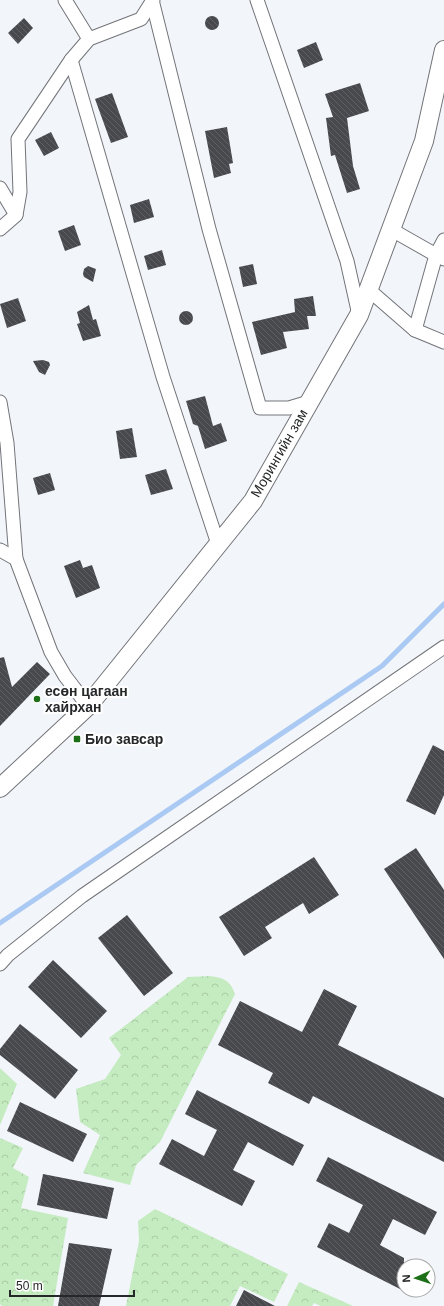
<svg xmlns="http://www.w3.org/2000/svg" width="444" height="1306" font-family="Arial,sans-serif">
<defs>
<pattern id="park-crowns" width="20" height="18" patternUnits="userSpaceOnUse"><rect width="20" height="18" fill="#c5ebc0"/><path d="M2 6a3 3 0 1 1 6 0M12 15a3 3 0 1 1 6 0" fill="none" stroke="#a9caa5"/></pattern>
<pattern id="building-back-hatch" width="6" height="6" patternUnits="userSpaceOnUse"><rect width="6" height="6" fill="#47494d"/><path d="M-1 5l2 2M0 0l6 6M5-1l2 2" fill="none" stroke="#5f6064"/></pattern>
</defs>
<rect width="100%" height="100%" fill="#f2f5fa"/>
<g fill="url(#park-crowns)">
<path d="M210 976C224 978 230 980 235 994L160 1142 136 1165 130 1185 83 1173 100 1135 80 1122 76 1089 105 1079 121 1055 109 1038 188 977Z"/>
<path d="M0 1068 17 1084 0 1125Z"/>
<path d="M0 1138 23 1148 13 1168 29 1177 21 1208 68 1218 53 1306H2L0 1304Z"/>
<path d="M155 1209 288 1274 274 1302 240 1286 230 1306H126L139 1241 138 1221Z"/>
<path d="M299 1282 353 1306H321L314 1303 312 1306H287Z"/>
</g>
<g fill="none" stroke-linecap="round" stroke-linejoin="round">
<path stroke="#abcaf3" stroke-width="5" d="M0 923 382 666 444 604"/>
</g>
<g fill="url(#building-back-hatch)">
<circle cx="212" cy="23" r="7"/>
<path d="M24 18 33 28 18 44 8 33Z"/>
<path d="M316 42 323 60 304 68 297 50Z"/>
<path d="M360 83 369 111 347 118 353 166 360 189 347 193 335 155 331 156 326 118 333 117 325 94Z"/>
<path d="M112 93 128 137 111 143 95 99Z"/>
<path d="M227 127 233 163 229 164 231 173 214 178 205 131Z"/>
<path d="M51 132 59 148 44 156 35 140Z"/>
<path d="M149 199 154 217 134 223 130 205Z"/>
<path d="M74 225 81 245 65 251 58 231Z"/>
<path d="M162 250 166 265 148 270 144 256Z"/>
<path d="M253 264 257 284 243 287 239 267Z"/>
<path d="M88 266 96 269 93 282 84 277 83 274 84 269Z"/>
<path d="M313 296 316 316H307L309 329 283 332 287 348 261 355 252 322 295 312 294 299Z"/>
<path d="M18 298 26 321 7 328 0 304Z"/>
<path d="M89 305 93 320 96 319 101 336 83 341 77 324 80 323 77 312Z"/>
<circle cx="186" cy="318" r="7"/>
<path d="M43 360 49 362 50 365 45 375 39 372 33 361Z"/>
<path d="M205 396 213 426 221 423 227 441 205 449 198 426 193 424 186 401Z"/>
<path d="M132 428 137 457 120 459 116 431Z"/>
<path d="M166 469 173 489 151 495 145 475Z"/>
<path d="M50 473 55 490 38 495 33 478Z"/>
<path d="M80 560 83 568 92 565 100 588 76 598 64 566Z"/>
<path d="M4 657 12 687 37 662 50 674 0 726V658Z"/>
<path d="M433 745 444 751V795L435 815 406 801Z"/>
<path d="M416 848 444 890V959L384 869Z"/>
<path d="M314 857 339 895 309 914 303 903 265 927 272 938 244 956 219 917Z"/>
<path d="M127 915 173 973 144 996 98 938Z"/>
<path d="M53 960 107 1011 81 1038 28 987Z"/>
<path d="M324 989 357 1006 338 1045 444 1098V1162L313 1096 309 1104 268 1083 273 1073 218 1045 240 1001 302 1032Z"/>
<path d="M20 1024 78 1070 55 1099 0 1055V1049Z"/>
<path d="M197 1090 304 1145 293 1166 248 1142 233 1170 255 1181 242 1206 159 1164 172 1139 204 1156 217 1130 185 1114Z"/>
<path d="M20 1102 87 1134 73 1162 7 1131Z"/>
<path d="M328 1157 437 1212 425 1235 393 1219 380 1245 404 1258V1280L400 1289 317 1247 329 1223 349 1233 363 1205 316 1181Z"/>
<path d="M43 1174 114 1188 107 1219 37 1205Z"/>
<path d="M69 1243 112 1249 99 1306H58Z"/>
<path d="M244 1290 275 1306H236Z"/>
</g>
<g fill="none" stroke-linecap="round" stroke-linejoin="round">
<g stroke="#727478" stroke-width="15">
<g id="minor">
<path d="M65 0 89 39"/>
<path d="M152 0 209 229 260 408H289L309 402"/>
<path d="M257 0 347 261 359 315"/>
<path d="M71 60 163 377 218 544"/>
<path d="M0 188 16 215"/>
<path d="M0 229 16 215 20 192 18 139 71 60 89 39 141 19 153 0"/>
<path d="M392 230 436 255 415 330"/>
<path d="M444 240 436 255 444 259"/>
<path d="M369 290 415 330 444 342"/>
<path d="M0 402 7 443 16 559"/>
<path d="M0 550 16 559 51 652 65 676 88 706"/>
<path d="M0 964 8 955 82 896 444 647"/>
</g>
</g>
<g stroke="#727478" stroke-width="20">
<path id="secondary" d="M0 788 88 706 253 501 359 315 424 141 444 50"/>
</g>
<use href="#minor" stroke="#fff" stroke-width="13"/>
<use href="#secondary" stroke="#fff" stroke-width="18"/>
</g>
<g fill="#1d6f17" stroke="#fff" stroke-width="1.5">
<circle cx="37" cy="699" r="4"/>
<rect x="73" y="735" width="8" height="8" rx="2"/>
</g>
<g text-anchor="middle" stroke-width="4" stroke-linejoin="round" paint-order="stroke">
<g font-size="14" fill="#262728" stroke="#fff">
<text transform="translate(279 453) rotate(-60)" y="5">Морингийн зам</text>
</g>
<g font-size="14" font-weight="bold" fill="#262728" stroke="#fff" text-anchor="start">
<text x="45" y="696">есөн цагаан<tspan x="45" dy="16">хайрхан</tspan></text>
<text x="85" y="744">Био завсар</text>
</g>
</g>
<g transform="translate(416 1278) rotate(267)"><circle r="19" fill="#ffffff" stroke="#a8a9a9"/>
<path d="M0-3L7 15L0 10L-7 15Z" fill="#1d6f17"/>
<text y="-6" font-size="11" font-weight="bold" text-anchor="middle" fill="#262728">N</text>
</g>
<path d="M10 1290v6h124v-6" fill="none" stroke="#262728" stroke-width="2"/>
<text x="16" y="1290" font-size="12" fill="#262728" stroke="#ffffff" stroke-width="3" paint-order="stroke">50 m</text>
</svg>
